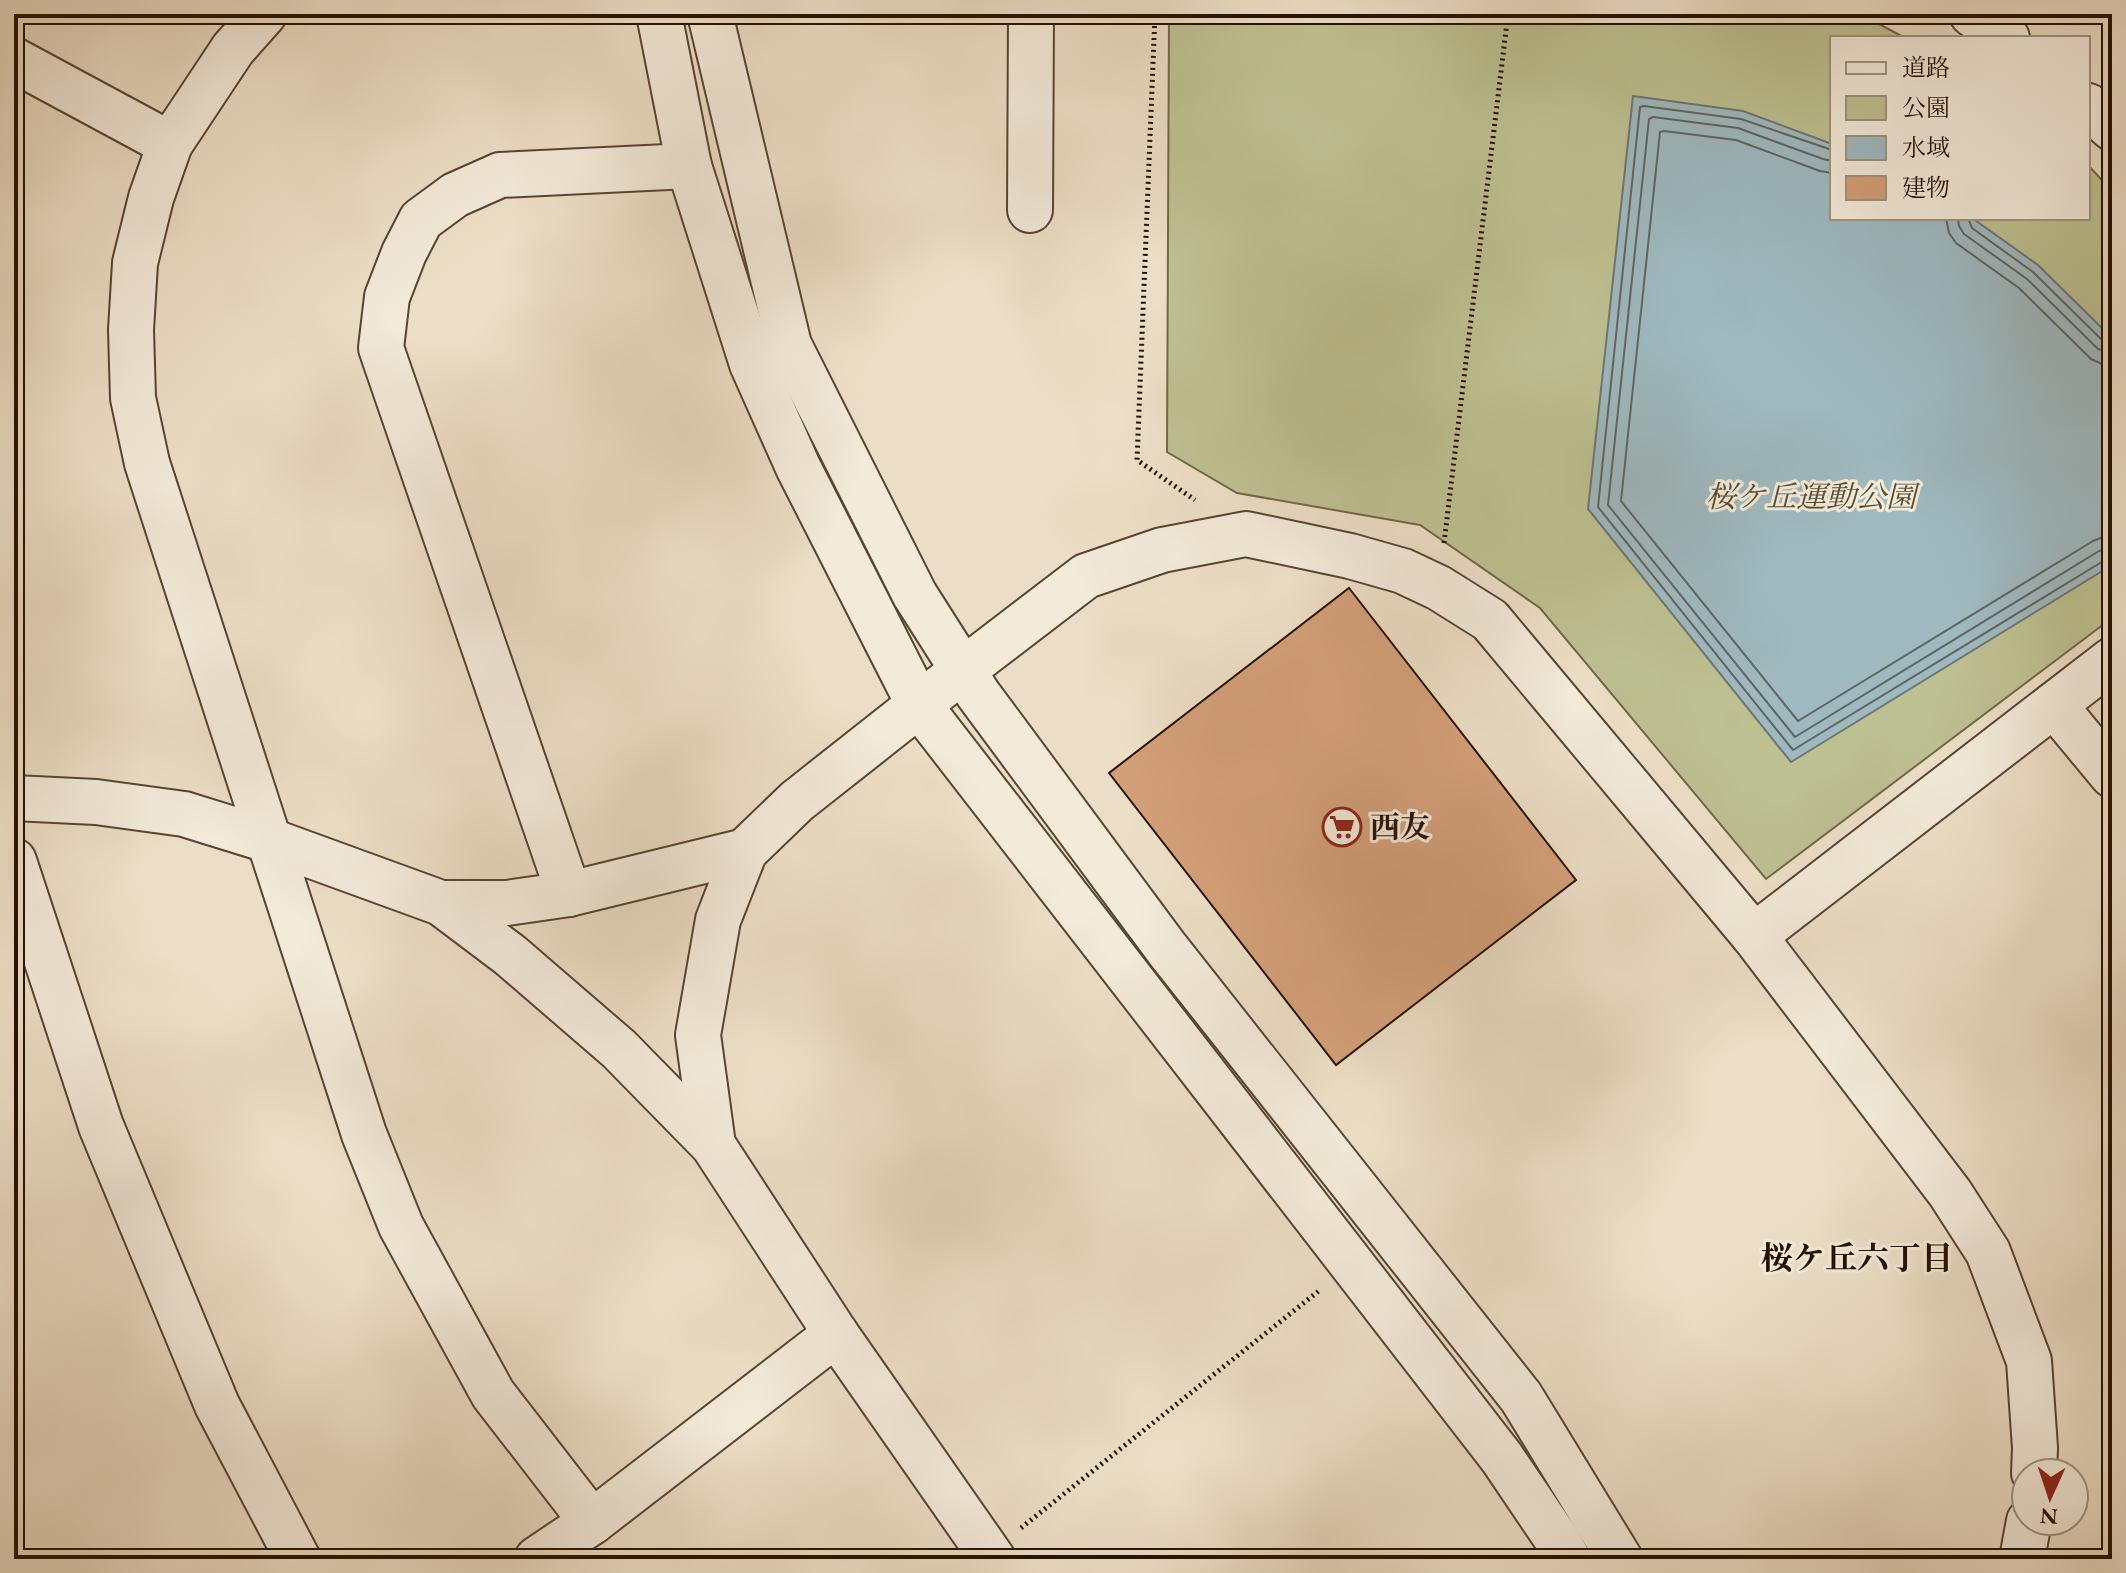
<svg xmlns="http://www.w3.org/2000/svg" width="2126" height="1573" font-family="'EB Garamond','Noto Serif JP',serif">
<rect width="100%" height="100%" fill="#ecdec6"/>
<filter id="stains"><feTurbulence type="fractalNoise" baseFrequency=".0025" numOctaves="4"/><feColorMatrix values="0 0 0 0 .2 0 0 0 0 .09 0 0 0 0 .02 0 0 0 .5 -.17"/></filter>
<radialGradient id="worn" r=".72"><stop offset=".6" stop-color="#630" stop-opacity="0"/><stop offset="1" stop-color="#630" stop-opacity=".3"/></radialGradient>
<path fill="#bdc091" stroke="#726849" stroke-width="2" d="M1169 14H1844L1879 24 1905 38H1832V218H2088V165L2112 191V618L1766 879 1540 608 1420 525 1237 493 1167 452Z"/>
<path fill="#9eb9c0" stroke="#6e7674" stroke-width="2" d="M1633 96 1743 111 1832 144V218H1972L2038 265 2112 338V565L1791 762 1588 509Z"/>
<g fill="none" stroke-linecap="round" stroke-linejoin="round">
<g stroke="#626560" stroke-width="2">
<path d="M1832 150 1741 119 1644 106 1640 107 1598 507 1793 750 2105 560 2112 558"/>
<path d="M1832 161 1823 159 1738 128 1653 117 1649 119 1608 505 1795 737 2099 551 2112 548"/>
<path d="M1832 173 1820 171 1736 140 1664 131 1660 132 1621 501 1798 721 2093 541 2103 537 2112 536"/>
<path d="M1946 218 1949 233 1956 243 2019 288 2091 359 2102 364 2112 365"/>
<path d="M1958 218 1959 226 1964 234 2027 279 2098 349 2112 353"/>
<path d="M1968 218 1972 228 2033 272 2103 341 2112 343"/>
</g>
</g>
<path fill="#d39f79" stroke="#261101" stroke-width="2" d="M1349 588 1576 880 1336 1065 1109 773Z"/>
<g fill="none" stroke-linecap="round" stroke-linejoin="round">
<g stroke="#584432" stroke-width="48">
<g id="minor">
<path d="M264 14 233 49 170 144 151 198 135 263 131 330 133 398 147 463 364 1134 401 1226 493 1394 592 1522"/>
<path d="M659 14 689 166 752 364 798 467 919 705 1502 1458 1560 1544 1568 1559"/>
<path d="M710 14 789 345 915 595 978 694 1167 949 1521 1397 1620 1559"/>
<path d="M1972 14 2007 38"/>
<path d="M14 60 170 144"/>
<path d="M2088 106 2112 128"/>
<path d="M1030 210 1031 14"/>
<path d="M2054 705 2112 775"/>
<path d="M14 798 96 802 184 814 268 840 441 903 510 955 619 1049 713 1145 836 1334 993 1559"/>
<path d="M14 861 101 1126 217 1405 298 1559"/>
<path d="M569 894 381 348 387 297 404 253 421 220 455 195 500 175 689 166"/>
<path d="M441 903H507L569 894 745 851"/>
<path d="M1754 936 2112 660"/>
<path d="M713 1145 698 1035 718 920 745 851 797 801 963 670 1086 576 1162 550 1246 534 1350 556 1403 571 1439 588 1490 620 1754 936 1950 1193 1988 1252 2029 1361 2035 1448 2034 1473"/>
<path d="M537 1559 592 1522 836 1334"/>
<path d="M2022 1559 2029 1521"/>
</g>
</g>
<g stroke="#261101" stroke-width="5" stroke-dasharray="2 4" stroke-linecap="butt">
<path d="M1155 14 1137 460 1195 500"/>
<path d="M1444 543 1508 14"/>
<path d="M1021 1528 1320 1290"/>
</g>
<use href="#minor" stroke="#f3eada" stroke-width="44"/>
</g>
<defs>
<g id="supermarket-ring" transform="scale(2)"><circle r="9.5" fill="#f3eada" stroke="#8f2418" stroke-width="1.5"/><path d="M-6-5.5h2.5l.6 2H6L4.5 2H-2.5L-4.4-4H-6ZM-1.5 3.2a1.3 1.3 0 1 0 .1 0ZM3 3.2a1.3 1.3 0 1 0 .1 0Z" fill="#8f2418"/></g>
</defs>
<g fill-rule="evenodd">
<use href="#supermarket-ring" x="1342" y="827"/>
</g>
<g text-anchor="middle" stroke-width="6" stroke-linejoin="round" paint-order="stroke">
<g font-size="30" font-style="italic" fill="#5b4e33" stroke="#f3eada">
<text x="1811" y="507">桜ケ丘運動公園</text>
</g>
<g font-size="30" font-weight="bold" fill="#261101" stroke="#f3eada" text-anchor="start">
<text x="1370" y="837">西友</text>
</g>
<g font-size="32" font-weight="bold" fill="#261101" stroke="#f3eada">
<text x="1857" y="1269">桜ケ丘六丁目</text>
</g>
</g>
<rect width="2126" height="1573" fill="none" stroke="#ecdec6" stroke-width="48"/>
<rect x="16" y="16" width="2094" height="1541" fill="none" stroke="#261101" stroke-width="4"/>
<rect x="24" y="24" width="2078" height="1525" fill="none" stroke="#261101" stroke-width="2"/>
<rect x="1830" y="36" width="260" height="184" fill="#f3eada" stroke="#a19383" stroke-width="2"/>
<rect x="1846" y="62" width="40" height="12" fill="#f3eada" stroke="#a19383" stroke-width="2"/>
<text x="1902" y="76" font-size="24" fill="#261101">道路</text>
<rect x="1846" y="96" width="40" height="24" fill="#bdc091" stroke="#a19383" stroke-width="2"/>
<text x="1902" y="116" font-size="24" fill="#261101">公園</text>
<rect x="1846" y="136" width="40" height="24" fill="#9eb9c0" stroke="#a19383" stroke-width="2"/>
<text x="1902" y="156" font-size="24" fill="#261101">水域</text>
<rect x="1846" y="176" width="40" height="24" fill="#d39f79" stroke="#a19383" stroke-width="2"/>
<text x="1902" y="196" font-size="24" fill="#261101">建物</text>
<g transform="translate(2050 1497) rotate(183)"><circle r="38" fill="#f3eada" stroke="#a19383" stroke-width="2"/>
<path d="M0-6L14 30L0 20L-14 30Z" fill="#8f2418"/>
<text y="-12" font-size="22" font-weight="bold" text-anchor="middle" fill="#261101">N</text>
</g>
<rect width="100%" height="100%" filter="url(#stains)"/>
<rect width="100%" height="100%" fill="url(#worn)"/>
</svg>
